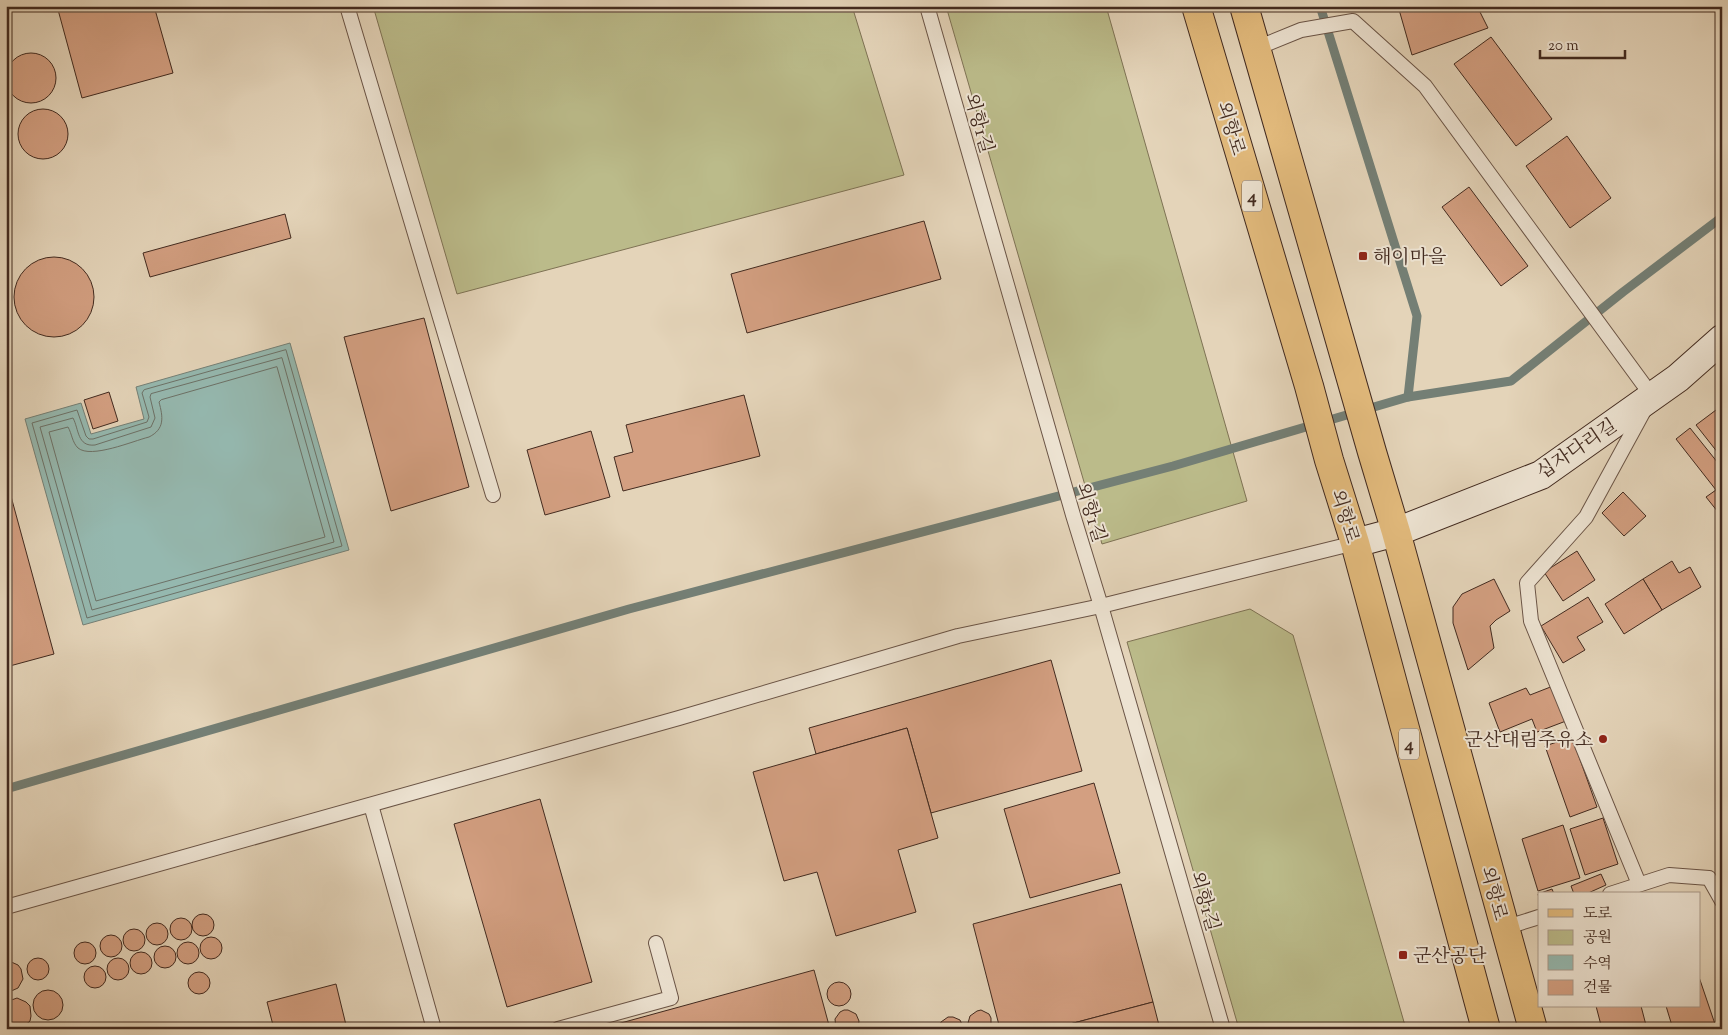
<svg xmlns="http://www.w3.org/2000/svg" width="1728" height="1035" font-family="'Sorts Mill Goudy','Noto Serif KR',serif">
<rect width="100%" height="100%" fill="#e4d4b9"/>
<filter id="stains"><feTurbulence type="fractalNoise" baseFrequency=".004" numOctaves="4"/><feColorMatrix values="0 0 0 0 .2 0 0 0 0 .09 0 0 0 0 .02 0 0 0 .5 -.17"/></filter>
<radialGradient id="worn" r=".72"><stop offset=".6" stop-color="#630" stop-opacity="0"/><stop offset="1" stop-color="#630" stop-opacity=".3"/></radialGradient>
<g fill="#bbbb8a" stroke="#7e7254">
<path d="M373 6H852L904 175 457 294Z"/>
<path d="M946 6H1106L1247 501 1102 544Z"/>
<path d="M1250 609 1293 635 1406 1029H1239L1127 642Z"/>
</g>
<path fill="#95b8af" stroke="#747f75" d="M290 343 349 550 83 625 25 419 81 403 91 434 144 419 136 387Z"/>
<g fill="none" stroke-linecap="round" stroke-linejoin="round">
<g stroke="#6c7167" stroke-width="1">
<path d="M286 350 342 546 87 618 32 423 77 410 86 436 89 439H93L147 422 149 417 142 393 144 390Z"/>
<path d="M282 358 334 542 92 610 40 427 73 418C79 429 77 447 95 445L151 427 155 418 150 397 151 394Z"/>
<path d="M277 367 325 537 96 601 49 432 68 427C72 434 72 442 78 448 91 459 133 441 149 437 165 429 163 417 159 402L161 400Z"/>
</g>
<g stroke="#747f75" stroke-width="9">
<path d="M1320 6 1417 316 1408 397"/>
<path d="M6 789 629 609 1173 466 1408 397 1511 381 1623 292 1722 217"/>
</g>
</g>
<g fill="#d39f81" stroke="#422a1f">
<path d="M57 6H154L173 73 82 98Z"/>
<path d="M1398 6H1477L1488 28 1412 55Z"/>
<path d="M1491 37 1552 119 1516 146 1454 64Z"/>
<circle cx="31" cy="78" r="25"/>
<circle cx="43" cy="134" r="25"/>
<path d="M1567 136 1611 198 1570 228 1526 166Z"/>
<path d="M1469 187 1528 266 1501 286 1442 207Z"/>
<path d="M285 214 291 238 150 277 143 253Z"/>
<path d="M924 221 941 279 747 333 731 274Z"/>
<circle cx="54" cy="297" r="40"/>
<path d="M424 318 469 487 391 511 344 337Z"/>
<path d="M6 333 10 346 6 347Z"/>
<path d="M109 392 118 421 93 429 84 400Z"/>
<path d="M744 395 760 456 623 491 614 457 633 452 626 425Z"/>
<path d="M1720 407 1722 410V458L1696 425Z"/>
<path d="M1690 428 1722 468V517L1706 497 1716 490 1676 439Z"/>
<path d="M591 431 610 497 545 515 527 450Z"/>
<path d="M6 478 54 654 6 667Z"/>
<path d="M1623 492 1646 516 1624 536 1602 513Z"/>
<path d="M1577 551 1595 580 1563 601 1544 572Z"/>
<path d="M1672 561 1679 573 1690 567 1701 587 1662 610 1643 579Z"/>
<path d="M1494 579 1510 611 1496 620 1490 626 1494 648 1468 670 1453 623V607L1462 594Z"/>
<path d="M1643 579 1662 610 1624 634 1605 604Z"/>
<path d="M1588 597 1603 622 1577 637 1585 650 1563 663 1541 626Z"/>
<path d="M1051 660 1082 771 931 813 907 728 816 754 809 728Z"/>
<path d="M1553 686 1566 721 1537 732 1532 719 1500 732 1489 703 1526 688 1530 695Z"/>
<path d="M907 728 938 838 898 850 916 912 836 936 817 872 784 881 753 772Z"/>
<path d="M1572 737 1597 807 1570 817 1545 746Z"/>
<path d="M1094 783 1120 873 1030 898 1004 809Z"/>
<path d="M540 799 592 982 507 1007 454 824Z"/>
<path d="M1603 818 1618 864 1585 875 1570 829Z"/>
<path d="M1563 825 1580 878 1538 891 1522 839Z"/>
<path d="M1601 874 1606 885 1586 894H1574L1571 886Z"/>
<path d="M1121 884 1153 1002 1051 1029H1000L973 924Z"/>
<path d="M1552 889 1554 894H1539V898L1538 894Z"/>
<circle cx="203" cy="925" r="11"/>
<circle cx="181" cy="929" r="11"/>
<circle cx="157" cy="934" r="11"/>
<circle cx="134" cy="940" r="11"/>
<circle cx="111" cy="946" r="11"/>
<circle cx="211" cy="948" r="11"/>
<circle cx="188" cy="953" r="11"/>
<circle cx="85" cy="953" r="11"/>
<circle cx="165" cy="957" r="11"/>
<circle cx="141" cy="963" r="11"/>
<circle cx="38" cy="969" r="11"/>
<circle cx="118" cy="969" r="11"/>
<path d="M9 961 18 965 21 969 23 979 18 988 9 992H6V962Z"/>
<circle cx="95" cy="977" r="11"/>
<path d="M814 970 830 1029H599Z"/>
<circle cx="199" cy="983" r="11"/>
<path d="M1699 977 1716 1027 1712 1029H1673L1666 1006H1699Z"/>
<circle cx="839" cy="994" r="12"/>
<path d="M336 984 347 1029H274L267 1002Z"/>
<circle cx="48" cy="1005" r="15"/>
<path d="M17 998 26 1002 30 1006 31 1016 30 1021 22 1028 13 1029 6 1025V1002Z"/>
<path d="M1153 1002 1160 1029H1051Z"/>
<path d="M1596 1006H1641L1647 1029H1602Z"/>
<path d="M844 1010H848L856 1014 859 1021 858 1029H836L835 1019 840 1012Z"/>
<path d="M981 1010 989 1014 991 1018V1029H969L968 1023 970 1016 977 1011Z"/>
<path d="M948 1017H953L960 1020 964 1029H939L941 1022Z"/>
<path d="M241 1025 242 1029H226Z"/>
<path d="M55 1026H59L68 1029H50Z"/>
</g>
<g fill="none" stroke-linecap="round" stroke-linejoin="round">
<g stroke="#6a5446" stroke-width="16">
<g id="lane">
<path d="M347 6 493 495"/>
<path d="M927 6 1073 515 1101 606 1223 1029"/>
<path d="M1257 48 1301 30 1353 21 1425 86 1652 396 1586 517 1527 583 1531 621 1639 884"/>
<path d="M371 805 434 1029"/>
<path d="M1610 894 1669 875 1709 878 1722 901"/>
<path d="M6 907 679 718 958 636 1101 606 1355 543"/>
<path d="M1504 928 1539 917"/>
<path d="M558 1029 671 998 656 943"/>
</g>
</g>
<g stroke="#422a1f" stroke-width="30">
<path id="secondary" d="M1355 543 1396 532 1541 475 1678 378 1722 339"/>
</g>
<g stroke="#422a1f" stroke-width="30">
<g id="primary">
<path d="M1196 6 1309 386 1329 460 1355 543 1486 1029"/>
<path d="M1244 6 1372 452 1396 532 1533 1029"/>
</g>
</g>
<use href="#lane" stroke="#ede3d2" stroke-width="14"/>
<use href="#secondary" stroke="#ede3d2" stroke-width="28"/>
<use href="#primary" stroke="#e2ba7c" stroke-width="28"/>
</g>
<g fill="#8f2418" stroke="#ede3d2" stroke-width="2">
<rect x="1358" y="251" width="10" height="10" rx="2.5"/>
<circle cx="1603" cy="739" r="5"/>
<rect x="1398" y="950" width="10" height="10" rx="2.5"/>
</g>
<g text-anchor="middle" stroke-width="4" stroke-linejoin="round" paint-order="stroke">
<g fill="#ede3d2" stroke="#756255" stroke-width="1">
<rect x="1242" y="180.5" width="20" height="31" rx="4"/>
<rect x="1399" y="728.5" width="20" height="31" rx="4"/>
</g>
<g font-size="18" font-weight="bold" fill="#422a1f">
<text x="1252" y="202">4</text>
<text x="1409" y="750">4</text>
</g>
<g font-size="19" fill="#422a1f" stroke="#ede3d2">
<text transform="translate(980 123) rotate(74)" y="7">외항1길</text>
<text transform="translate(1232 128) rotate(73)" y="7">외항로</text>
<text transform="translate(1576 448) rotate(-34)" y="7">십자다리길</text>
<text transform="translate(1092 512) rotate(73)" y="7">외항1길</text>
<text transform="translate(1346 516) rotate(73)" y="7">외항로</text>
<text transform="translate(1495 893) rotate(75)" y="7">외항로</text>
<text transform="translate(1206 901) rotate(74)" y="7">외항1길</text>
</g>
<g font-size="19" fill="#422a1f" stroke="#ede3d2" text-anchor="start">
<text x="1373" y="263">해이마을</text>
<text x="1593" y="746" text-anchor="end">군산대림주유소</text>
<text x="1413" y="962">군산공단</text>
</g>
</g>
<rect width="1728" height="1035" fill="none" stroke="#e4d4b9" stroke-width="25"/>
<rect x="8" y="8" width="1713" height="1020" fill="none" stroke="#422a1f" stroke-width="2.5"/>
<rect x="12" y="12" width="1703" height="1010" fill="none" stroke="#422a1f"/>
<rect x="1538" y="892" width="162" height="115" fill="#ede3d2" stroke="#a9998a"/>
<rect x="1548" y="909" width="25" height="8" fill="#e2ba7c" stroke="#a9998a"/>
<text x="1583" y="918" font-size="15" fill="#422a1f">도로</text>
<rect x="1548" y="930" width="25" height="15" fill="#bbbb8a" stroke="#a9998a"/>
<text x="1583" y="942" font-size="15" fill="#422a1f">공원</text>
<rect x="1548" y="955" width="25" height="15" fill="#95b8af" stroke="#a9998a"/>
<text x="1583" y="968" font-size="15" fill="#422a1f">수역</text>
<rect x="1548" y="980" width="25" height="15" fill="#d39f81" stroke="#a9998a"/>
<text x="1583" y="992" font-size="15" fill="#422a1f">건물</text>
<path d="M1540 50v8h85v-8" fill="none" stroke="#422a1f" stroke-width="2.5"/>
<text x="1548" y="50" font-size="15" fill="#422a1f" stroke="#ede3d2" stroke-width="4" paint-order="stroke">20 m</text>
<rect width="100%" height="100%" filter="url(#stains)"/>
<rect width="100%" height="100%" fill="url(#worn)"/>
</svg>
